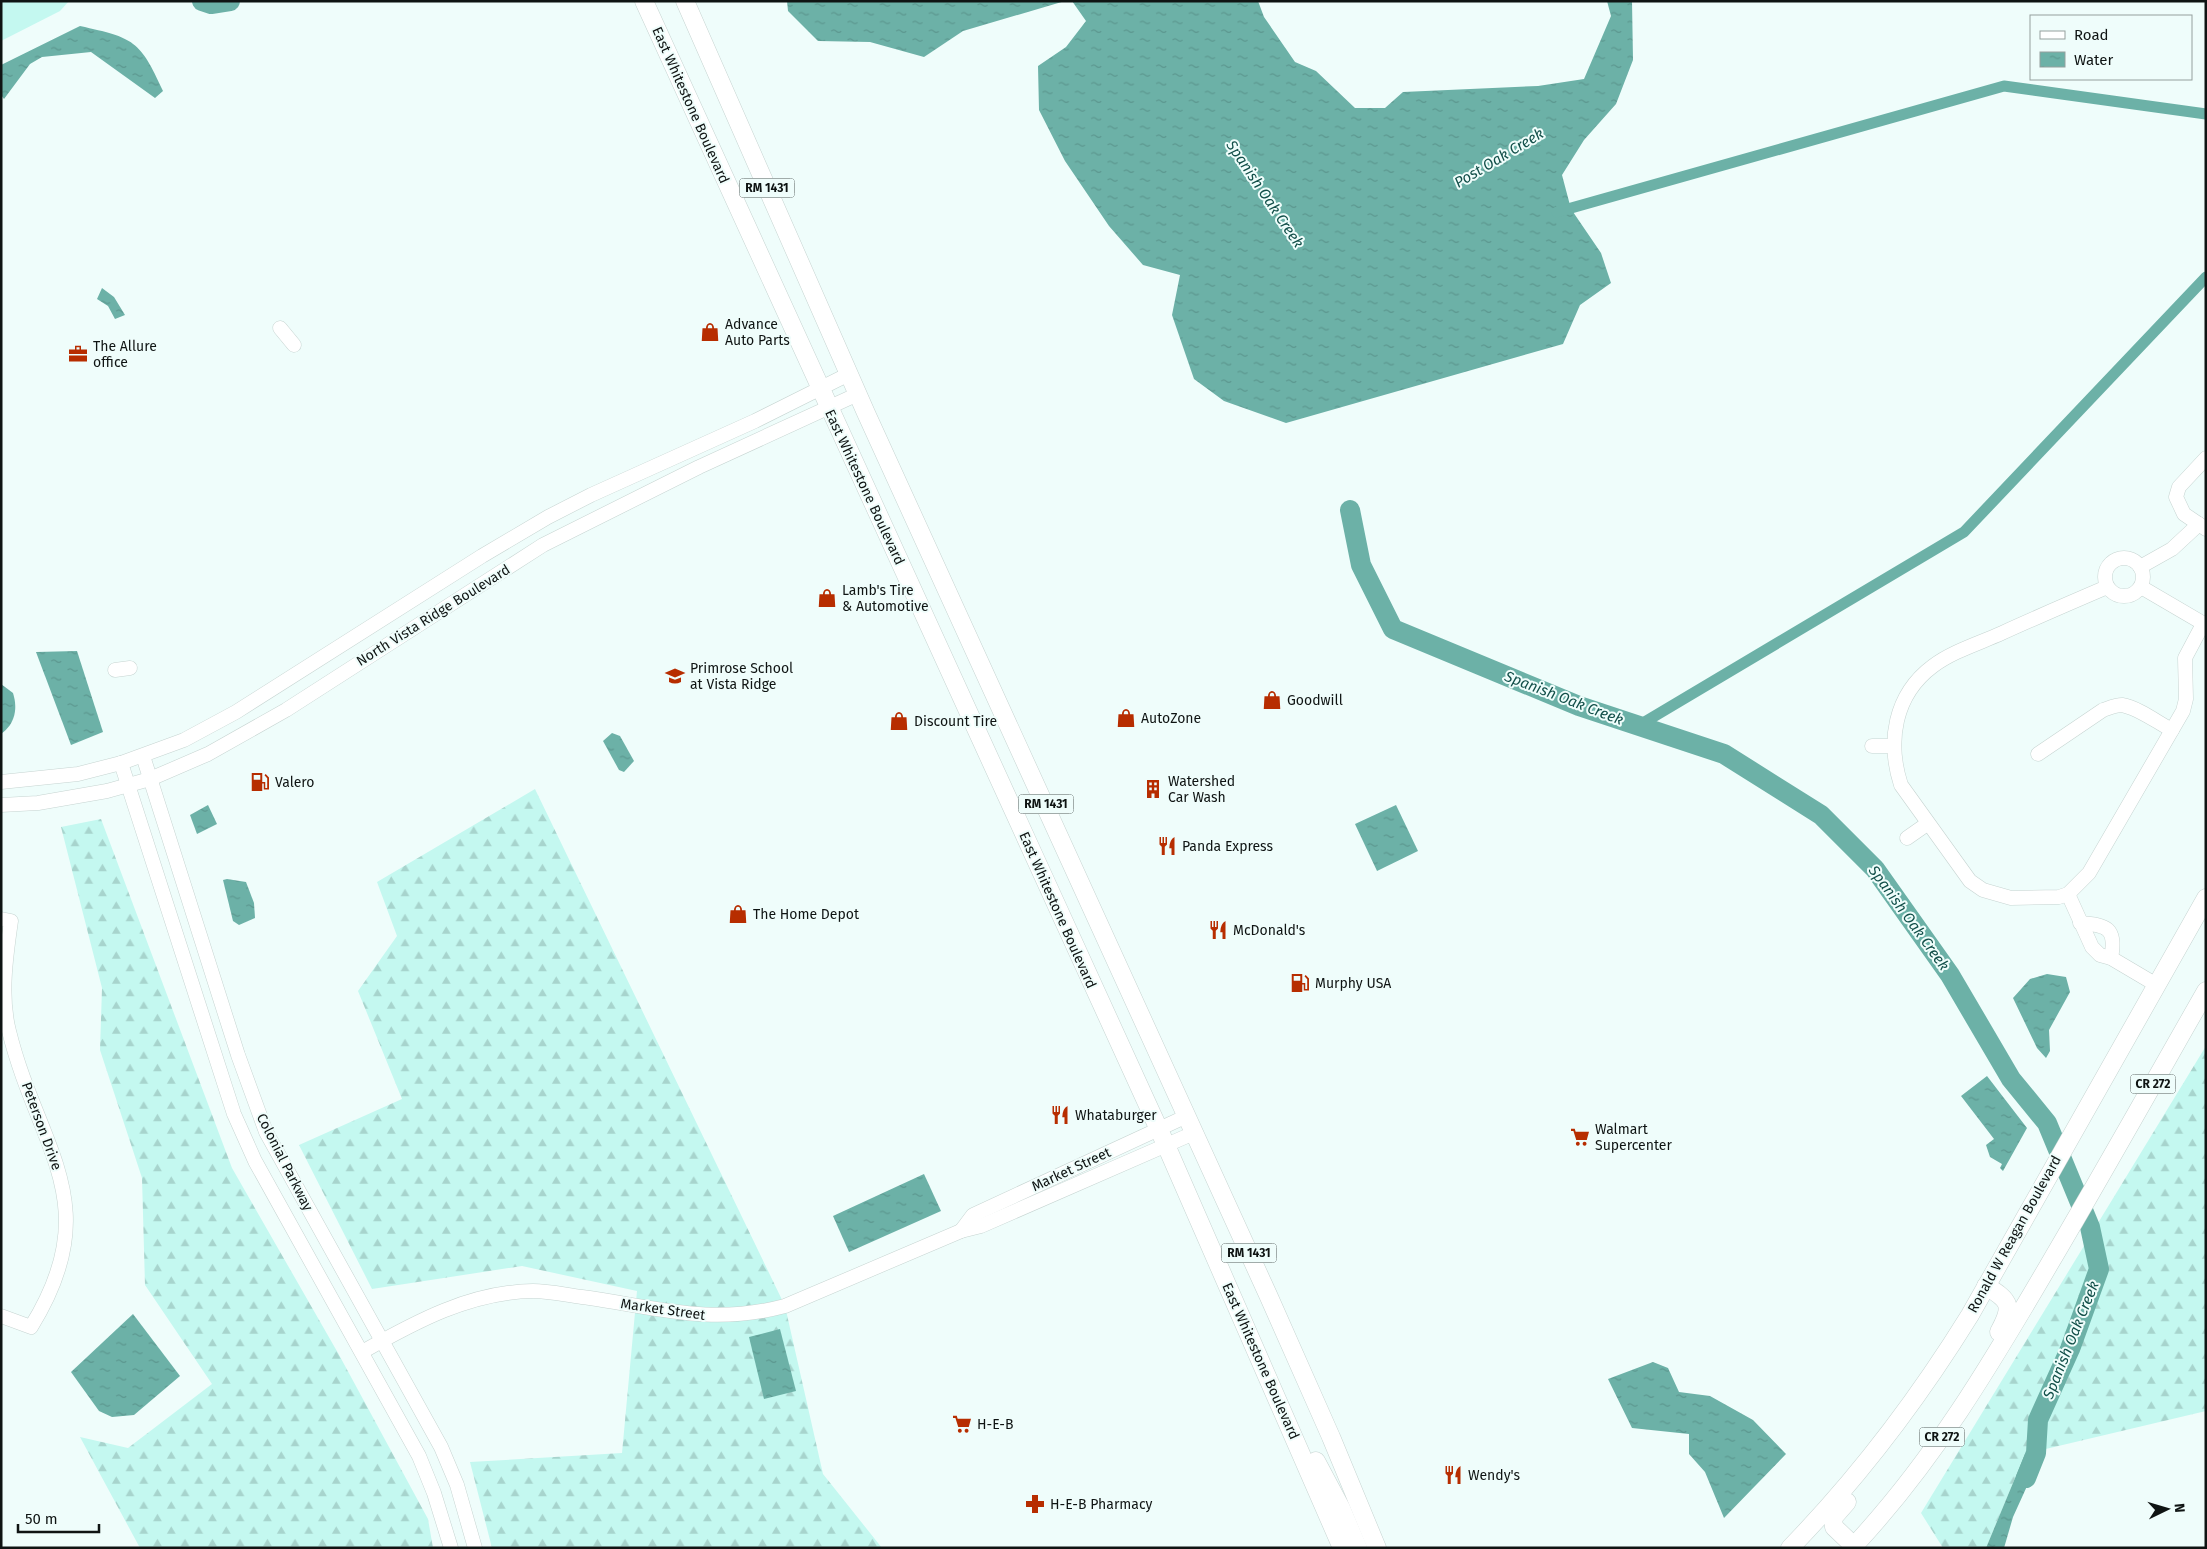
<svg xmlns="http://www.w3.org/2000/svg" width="2207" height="1549" font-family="'Fira Sans',sans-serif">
<defs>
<pattern id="forest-firs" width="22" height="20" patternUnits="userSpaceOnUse" patternTransform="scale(1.25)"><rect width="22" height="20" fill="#c4f8f0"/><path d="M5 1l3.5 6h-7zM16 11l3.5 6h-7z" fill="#a7d4cd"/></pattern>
<pattern id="water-ripples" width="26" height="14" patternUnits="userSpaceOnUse" patternTransform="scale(1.25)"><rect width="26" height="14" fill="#6cb1a7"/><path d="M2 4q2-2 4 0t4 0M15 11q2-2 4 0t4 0" fill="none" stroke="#5c978f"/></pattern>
</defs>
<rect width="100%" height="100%" fill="#effdfb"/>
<g fill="url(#forest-firs)">
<path d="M535 789 785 1306 823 1474 882 1548H492L470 1462 622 1453 637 1291 522 1266 372 1289 299 1145 402 1099 358 991 397 936 377 882Z"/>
<path d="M101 819 232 1168 338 1353 428 1519 433 1548H140L80 1437 128 1448 212 1384 145 1285 142 1178 100 1050 102 988 61 827Z"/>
<path d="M2206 1046V1411L2025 1454 1986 1548H1943L1921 1513Z"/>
</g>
<path fill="#c4f8f0" d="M1 1H69L60 11 1 41Z"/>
<g fill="url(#water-ripples)">
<path d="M787 1H1065L963 31 924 57 870 42 818 41 788 11Z"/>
<path d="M1072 1H1258L1264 17 1295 62 1316 71 1355 108H1385L1403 92 1538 86 1584 79 1611 16 1607 1H1632L1633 60 1616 104 1584 140 1562 175 1571 209 1601 253 1611 283 1580 305 1563 344 1286 423 1224 401 1194 379 1172 315 1180 275 1143 265 1109 226 1065 161 1039 110 1038 66 1066 47 1086 21Z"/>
<path d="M80 26C134 38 140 40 163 91L155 98 91 52 42 57 30 64 4 99 1 95V65Z"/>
<path d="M102 288 114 297 125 315 115 319 108 306 97 299Z"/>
<path d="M77 651 103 732 71 745 36 652Z"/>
<path d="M1 684 13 693C18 709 15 724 1 734Z"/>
<path d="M612 733 620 736 634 761 624 772 619 770 603 741Z"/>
<path d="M208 805 217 824 197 834 190 815Z"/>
<path d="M1396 805 1418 851 1377 871 1355 824Z"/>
<path d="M227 879 246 882 254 903 255 918 239 925 233 921 223 880Z"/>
<path d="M2047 974 2066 977 2070 992 2049 1030 2050 1051 2046 1058 2037 1048 2013 998 2030 979Z"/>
<path d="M1987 1076 2027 1128 2003 1171 2000 1168 2002 1164 1990 1157 1986 1145 1994 1139 1961 1096Z"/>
<path d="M924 1174 941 1211 849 1252 833 1216Z"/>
<path d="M133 1314 180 1376 134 1415 112 1417 99 1411 71 1372Z"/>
<path d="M780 1329 796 1391 764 1399 749 1337Z"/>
<path d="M1653 1362 1668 1368 1679 1392 1710 1396 1753 1420 1786 1454 1724 1518 1705 1472 1689 1454V1434L1632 1428 1608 1379Z"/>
<path d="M2042 1453 2013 1517 2004 1548H1986L2025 1454Z"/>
</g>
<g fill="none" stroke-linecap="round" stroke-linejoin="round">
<g stroke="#6cb1a7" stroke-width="11">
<path d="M1557 212 2004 86 2206 114"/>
<path d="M1638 726 1964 532 2206 277"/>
</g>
<g stroke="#6cb1a7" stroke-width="20">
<path d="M202 1 211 4 230 1"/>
<path d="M1350 510 1361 565 1393 629 1579 706 1724 754 1821 815 1875 869 1950 975 2011 1079 2047 1123 2090 1227 2099 1269 2070 1349 2038 1420 2036 1453 2026 1478"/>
</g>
<g stroke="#c6d4d1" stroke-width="15">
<g id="minor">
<path d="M280 328 294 345"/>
<path d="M2206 458 2179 487 2176 497 2184 514 2206 529"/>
<circle cx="2124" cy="577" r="19"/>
<path d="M2140 567 2172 549 2199 524"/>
<path d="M2107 587C2072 602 2037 617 2002 633 1980 643 1953 651 1933 666 1894 695 1887 742 1901 785L1970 881 1983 890 2011 898 2059 897 2068 894 2089 873 2183 711 2186 699 2185 658 2203 624"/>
<path d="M2141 587 2206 625"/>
<path d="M115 670 130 668"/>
<path d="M1872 746H1893"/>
<path d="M2038 754 2103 710C2109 708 2116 705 2122 705 2139 708 2158 723 2172 730"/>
<path d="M143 756 238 1055 266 1132 441 1447 457 1485 475 1548"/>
<path d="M121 763 234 1114 255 1161 419 1456 434 1493 451 1548"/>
<path d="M1 782 78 774 121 763 184 740 236 712 482 556 548 517 591 495 755 421 849 374"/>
<path d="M1 805 38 803 107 791 150 779 208 754 286 710 543 545 699 467 858 394"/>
<path d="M1907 838 1927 824"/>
<path d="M2068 894 2092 947 2100 955 2111 958 2155 984"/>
<path d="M1 919 11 921C6 956 0 996 9 1031 38 1149 108 1203 31 1327L1 1316"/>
<path d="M2080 923C2107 925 2117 928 2111 958"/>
<path d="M961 1231 973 1215 1187 1116"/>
<path d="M362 1352C415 1322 470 1292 533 1291 549 1291 566 1295 582 1297 656 1307 710 1326 785 1306L961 1231 981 1226 1194 1133"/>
</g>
</g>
<g stroke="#c6d4d1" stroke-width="19">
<g id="major">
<path d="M644 1 1166 1145 1342 1548"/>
<path d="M685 1 866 413 1269 1297 1331 1437 1377 1548"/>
<path d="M1986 1286C2011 1301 2013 1306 1999 1332"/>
<path d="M1316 1461 1341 1508 1358 1548"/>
<path d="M1847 1502 1833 1518 1834 1527 1854 1546"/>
<path d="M1790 1548C1859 1477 1918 1399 1970 1315L2206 898"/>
<path d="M1852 1548C1933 1462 1991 1364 2050 1263 2103 1173 2154 1082 2206 991"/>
</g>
</g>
<use href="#minor" stroke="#fff" stroke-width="14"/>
<use href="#major" stroke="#fff" stroke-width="18"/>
</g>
<defs>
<g id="shop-bare" transform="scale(1.5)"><path d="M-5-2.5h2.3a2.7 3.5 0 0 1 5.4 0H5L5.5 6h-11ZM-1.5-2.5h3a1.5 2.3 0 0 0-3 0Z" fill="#b72d00" stroke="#effdfb" stroke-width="2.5" paint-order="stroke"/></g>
<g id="office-bare" transform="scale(1.5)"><path d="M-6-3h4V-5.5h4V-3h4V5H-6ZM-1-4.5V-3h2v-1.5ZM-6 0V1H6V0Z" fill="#b72d00" stroke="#effdfb" stroke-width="2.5" paint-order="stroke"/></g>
<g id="school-bare" transform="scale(1.5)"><path d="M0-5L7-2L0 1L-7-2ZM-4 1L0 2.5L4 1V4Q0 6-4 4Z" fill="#b72d00" stroke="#effdfb" stroke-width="2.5" paint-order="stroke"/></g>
<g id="fuel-bare" transform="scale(1.5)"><path d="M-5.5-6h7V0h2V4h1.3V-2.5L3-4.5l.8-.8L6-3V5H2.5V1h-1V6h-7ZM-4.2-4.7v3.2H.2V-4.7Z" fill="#b72d00" stroke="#effdfb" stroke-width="2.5" paint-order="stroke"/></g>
<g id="building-bare" transform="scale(1.5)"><path d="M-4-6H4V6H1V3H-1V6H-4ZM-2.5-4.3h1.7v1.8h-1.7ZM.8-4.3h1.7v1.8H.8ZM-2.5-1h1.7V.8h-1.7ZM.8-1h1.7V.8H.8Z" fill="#b72d00" stroke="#effdfb" stroke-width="2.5" paint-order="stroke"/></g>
<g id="restaurant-bare" transform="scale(1.5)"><path d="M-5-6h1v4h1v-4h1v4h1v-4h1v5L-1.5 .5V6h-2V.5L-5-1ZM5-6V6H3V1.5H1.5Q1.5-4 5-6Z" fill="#b72d00" stroke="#effdfb" stroke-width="2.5" paint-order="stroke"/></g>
<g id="supermarket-bare" transform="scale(1.5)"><path d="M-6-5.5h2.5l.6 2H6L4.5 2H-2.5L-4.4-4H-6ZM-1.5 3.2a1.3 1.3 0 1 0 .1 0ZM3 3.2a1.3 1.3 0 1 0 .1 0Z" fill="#b72d00" stroke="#effdfb" stroke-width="2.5" paint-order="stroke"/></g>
<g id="pharmacy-bare" transform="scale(1.5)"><path d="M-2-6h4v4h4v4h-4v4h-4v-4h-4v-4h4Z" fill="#b72d00" stroke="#effdfb" stroke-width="2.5" paint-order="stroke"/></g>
</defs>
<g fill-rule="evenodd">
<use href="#shop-bare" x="710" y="332"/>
<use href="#office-bare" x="78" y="354"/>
<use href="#shop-bare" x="827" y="598"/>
<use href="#school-bare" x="675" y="676"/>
<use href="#shop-bare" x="1272" y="700"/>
<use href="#shop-bare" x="1126" y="718"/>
<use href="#shop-bare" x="899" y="721"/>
<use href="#fuel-bare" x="260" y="782"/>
<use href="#building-bare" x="1153" y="789"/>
<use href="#restaurant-bare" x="1167" y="846"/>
<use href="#shop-bare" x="738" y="914"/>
<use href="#restaurant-bare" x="1218" y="930"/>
<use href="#fuel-bare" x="1300" y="983"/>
<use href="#restaurant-bare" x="1060" y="1115"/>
<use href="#supermarket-bare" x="1580" y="1137"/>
<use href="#supermarket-bare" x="962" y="1424"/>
<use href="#restaurant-bare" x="1453" y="1475"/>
<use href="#pharmacy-bare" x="1035" y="1504"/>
</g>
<g text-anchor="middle" stroke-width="4" stroke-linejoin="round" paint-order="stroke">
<g fill="#effdfb" stroke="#525a59" stroke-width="1">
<rect x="739.5" y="178.5" width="55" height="19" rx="4"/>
<rect x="1018.5" y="794.5" width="55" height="19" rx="4"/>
<rect x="2130.5" y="1074.5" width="45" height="19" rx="4"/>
<rect x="1221.5" y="1243.5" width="55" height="19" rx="4"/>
<rect x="1919.5" y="1427.5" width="45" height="19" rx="4"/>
</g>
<g font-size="12" font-weight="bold" fill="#0f1413">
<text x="767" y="192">RM 1431</text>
<text x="1046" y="808">RM 1431</text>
<text x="2153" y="1088">CR 272</text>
<text x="1249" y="1257">RM 1431</text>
<text x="1942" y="1441">CR 272</text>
</g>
<g font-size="14" fill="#0f1413" stroke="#effdfb">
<text transform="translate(691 105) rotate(66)" y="5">East Whitestone Boulevard</text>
<text transform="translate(865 487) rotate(65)" y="5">East Whitestone Boulevard</text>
<text transform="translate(433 615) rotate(-32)" y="5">North Vista Ridge Boulevard</text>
<text transform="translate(1058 910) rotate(66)" y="5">East Whitestone Boulevard</text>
<text transform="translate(42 1126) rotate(70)" y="5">Peterson Drive</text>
<text transform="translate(285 1162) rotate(63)" y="5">Colonial Parkway</text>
<text transform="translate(1071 1169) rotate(-25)" y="5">Market Street</text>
<text transform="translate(2014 1234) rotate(-61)" y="5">Ronald W Reagan Boulevard</text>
<text transform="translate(663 1309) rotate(8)" y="5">Market Street</text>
<text transform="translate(1261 1361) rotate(66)" y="5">East Whitestone Boulevard</text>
</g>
<g font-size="14" fill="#0f1413" stroke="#effdfb" text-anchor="start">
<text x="725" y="329">Advance<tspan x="725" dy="16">Auto Parts</tspan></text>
<text x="93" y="351">The Allure<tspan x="93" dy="16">office</tspan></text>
<text x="842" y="595">Lamb's Tire<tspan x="842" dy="16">&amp; Automotive</tspan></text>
<text x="690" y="673">Primrose School<tspan x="690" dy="16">at Vista Ridge</tspan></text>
<text x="1287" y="705">Goodwill</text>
<text x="1141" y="723">AutoZone</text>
<text x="914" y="726">Discount Tire</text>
<text x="1168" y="786">Watershed<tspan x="1168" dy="16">Car Wash</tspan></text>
<text x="275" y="787">Valero</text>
<text x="1182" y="851">Panda Express</text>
<text x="753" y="919">The Home Depot</text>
<text x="1233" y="935">McDonald's</text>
<text x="1315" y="988">Murphy USA</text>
<text x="1075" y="1120">Whataburger</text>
<text x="1595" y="1134">Walmart<tspan x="1595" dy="16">Supercenter</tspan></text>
<text x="977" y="1429">H-E-B</text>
<text x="1468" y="1480">Wendy's</text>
<text x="1050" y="1509">H-E-B Pharmacy</text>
</g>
<g font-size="15" font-style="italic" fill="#124f49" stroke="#effdfb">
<text transform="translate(1499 158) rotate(-31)" y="5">Post Oak Creek</text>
<text transform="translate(1265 194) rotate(56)" y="5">Spanish Oak Creek</text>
<text transform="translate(1564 698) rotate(21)" y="5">Spanish Oak Creek</text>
<text transform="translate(1909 918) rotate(54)" y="5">Spanish Oak Creek</text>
<text transform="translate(2071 1340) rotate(-68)" y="5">Spanish Oak Creek</text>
</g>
</g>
<rect width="2207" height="1549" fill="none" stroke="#0f1413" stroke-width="5"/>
<rect x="2030" y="15" width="162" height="65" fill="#effdfb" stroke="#95a09e"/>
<rect x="2040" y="31" width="25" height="8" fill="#ffffff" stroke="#95a09e"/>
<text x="2074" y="40" font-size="15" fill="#0f1413">Road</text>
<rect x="2040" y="52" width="25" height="15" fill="url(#water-ripples)" stroke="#95a09e"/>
<text x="2074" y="65" font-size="15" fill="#0f1413">Water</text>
<g transform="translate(2167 1509) rotate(85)" stroke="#effdfb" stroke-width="4" paint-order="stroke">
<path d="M0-4L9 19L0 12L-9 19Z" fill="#0f1413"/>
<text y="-8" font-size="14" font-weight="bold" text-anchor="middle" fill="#0f1413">N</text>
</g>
<path d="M18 1524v8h81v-8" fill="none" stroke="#0f1413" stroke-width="2.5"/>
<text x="25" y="1524" font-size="15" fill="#0f1413" stroke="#effdfb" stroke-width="4" paint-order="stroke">50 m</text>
</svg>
